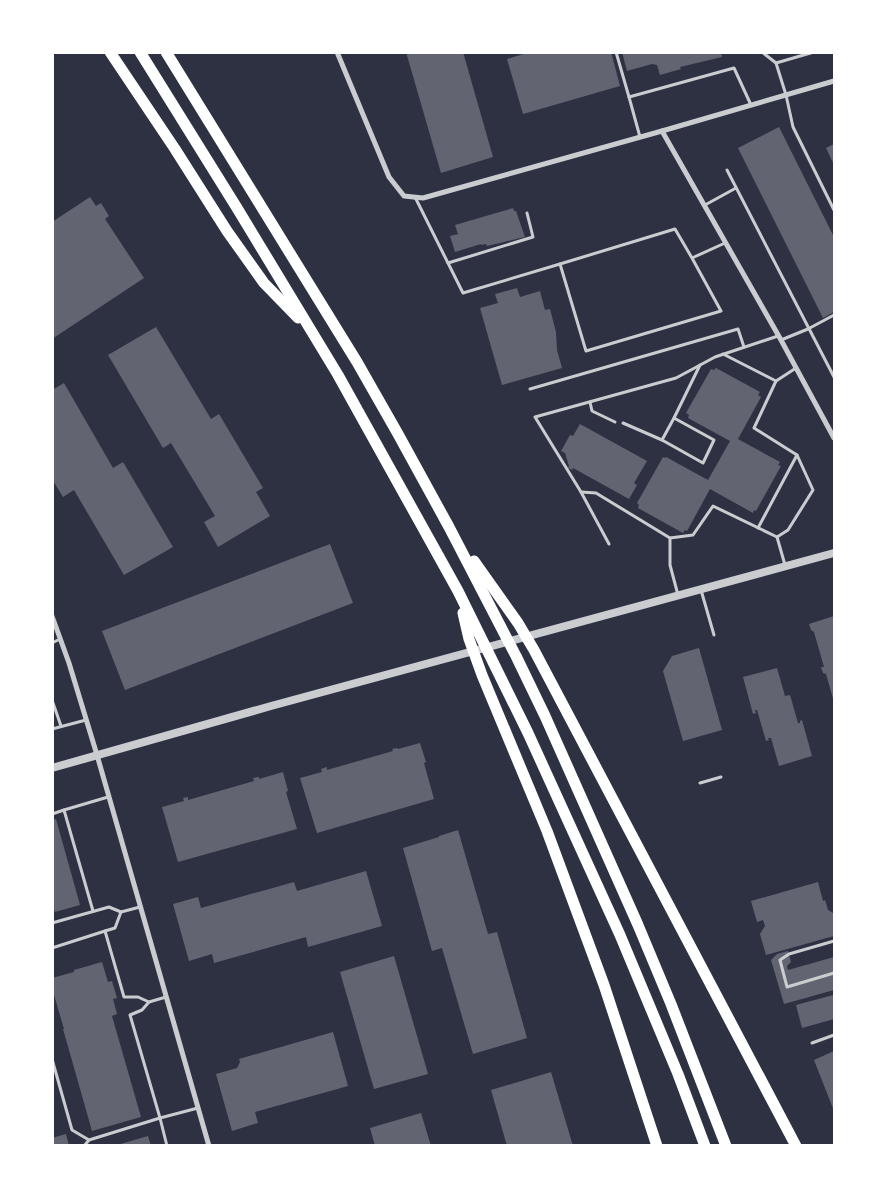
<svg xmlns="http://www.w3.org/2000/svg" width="887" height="1198" font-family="Cabin,sans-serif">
<rect width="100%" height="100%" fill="#2d3142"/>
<g fill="#626471">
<path d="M406 52H463L493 157 441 173Z"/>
<path d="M530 52H611L620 86 523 114 507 59Z"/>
<path d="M622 52H721L722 57 680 67 681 69 660 75 657 65 652 64 627 71Z"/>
<path d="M779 127 834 237V312L823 318 738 148Z"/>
<path d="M834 144V165L826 148Z"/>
<path d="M90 197 96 206 101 203 109 216 105 219 144 278 52 339V222Z"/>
<path d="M513 208 514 211H516L525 237 487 246 486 244 481 245V244L455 252 450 236 458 234 455 225Z"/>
<path d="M517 288 520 297 540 291 545 310 550 309 556 332 557 350 562 368 502 385 480 308 498 303 495 294Z"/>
<path d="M156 327 211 419 219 414 263 488 256 492 270 516 218 547 204 522 215 516 171 443 163 448 108 355Z"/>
<path d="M716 368 760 392 758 395 761 397 738 439 780 462 778 465 781 466 756 511 754 510 753 513 710 489 687 531 685 530 683 533 638 508 639 505 637 503 663 457 665 458 666 457 708 480 730 441 688 418 689 415 686 413 711 369 714 370Z"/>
<path d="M64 383 113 468 123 462 173 547 124 575 74 490 63 497 52 479V390Z"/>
<path d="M580 424 647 461 634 483 637 485 629 499 573 468 572 470 568 468 569 466 565 453 561 451 570 435 573 436Z"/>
<path d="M330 544 353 603 125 690 102 631Z"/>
<path d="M834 616V702L826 674 823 673 821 667H824L814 632 811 630 809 624Z"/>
<path d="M699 648 722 730 683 741 663 671 672 656Z"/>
<path d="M777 668 785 696 790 695 798 723H800V721L802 720 812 756 779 766 771 738H768L769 740 766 741 757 710H755L756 713 753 714 743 677Z"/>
<path d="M420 743 426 762 424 763 434 799 317 833 300 778 322 772 321 769 327 767V770L393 751 392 749 397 748 398 749Z"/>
<path d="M283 772 288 791 286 792 297 829 178 862 162 807 184 801 183 798 188 797V800L254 781 253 778 259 777V779Z"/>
<path d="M56 819 80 905 55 912 52 904V820Z"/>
<path d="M458 830 488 934 497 932 527 1038 473 1054 442 948 432 951 403 848 439 837V836Z"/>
<path d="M366 871 382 926 308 947 306 937 214 963 212 954 189 961 173 904 198 897 201 908 294 882 297 891Z"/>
<path d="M818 882 823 901 825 900 828 910 833 913 834 917V936L766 955 760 934 765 926 763 920 757 922 751 901Z"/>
<path d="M788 951 791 962 787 966 788 970 834 957V990L784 1004 771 960 777 954Z"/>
<path d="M394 956 428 1074 374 1089 340 972Z"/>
<path d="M102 962 108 982 112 981 117 998 113 999 117 1014 112 1016 141 1117 92 1131 63 1029H64L52 988V978L74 972V970Z"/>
<path d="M833 995 834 1000V1019L802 1028 796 1005Z"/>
<path d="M333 1032 348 1086 255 1112 258 1123 232 1131 216 1074 237 1068 240 1062 239 1059Z"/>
<path d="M834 1051V1111L814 1060Z"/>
<path d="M551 1072 573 1146H507L491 1090Z"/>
<path d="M421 1113 431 1146H375L370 1128Z"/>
<path d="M66 1134 69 1146H52V1138Z"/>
<path d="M148 1136 151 1146H118L117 1145Z"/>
</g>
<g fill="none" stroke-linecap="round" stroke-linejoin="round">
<g stroke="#caccd0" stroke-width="3">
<path d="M616 52 629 97"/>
<path d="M762 52 776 63 786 95 793 127 834 210"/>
<path d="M776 63 814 52"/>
<path d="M640 137 629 97 734 68 751 105"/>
<path d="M727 170 834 377"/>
<path d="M415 197 463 293 560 264"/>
<path d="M705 205 736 188"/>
<path d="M692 258 721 311 586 351 560 264 675 229 692 258 725 243"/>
<path d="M448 263 533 237 527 213"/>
<path d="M781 340 808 329 834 315"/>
<path d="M723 354 776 381"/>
<path d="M530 389 738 329 744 347"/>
<path d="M590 402 592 411 615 422"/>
<path d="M623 423 662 440 674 418 700 365"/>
<path d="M662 440 703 463 714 440 674 418"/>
<path d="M581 492 596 493 670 538"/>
<path d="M758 528 797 455 754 428 776 381 796 368"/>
<path d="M777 537 788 530 813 490 797 455"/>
<path d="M609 544 581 492 535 417 676 378 715 357 778 336"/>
<path d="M701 590 714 635"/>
<path d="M678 595 670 565V538L693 535 713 506 777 537 785 565"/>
<path d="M52 643 60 639"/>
<path d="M52 700 61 726"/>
<path d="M52 729 86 720"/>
<path d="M700 783 721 777"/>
<path d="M52 814 64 810"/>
<path d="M93 911 64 810 108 797"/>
<path d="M121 912 115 928 105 931 124 997H138L149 1002"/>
<path d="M52 923 109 907 121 912 140 907"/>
<path d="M834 941 789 954 780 960 787 987 834 973"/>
<path d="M52 948 105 931"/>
<path d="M166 997 149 1002 142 1010 130 1015 160 1118 198 1108"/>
<path d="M812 1043 834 1035"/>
<path d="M52 1059 72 1130 89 1140"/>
<path d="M84 1146 89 1140 160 1118 167 1146"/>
</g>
<g stroke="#caccd0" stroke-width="5">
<path d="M337 52 389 177 404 196 423 198 662 131 834 81"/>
<path d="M662 131 781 340 834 438"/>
<path d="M52 616 69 663 97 755 209 1146"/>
</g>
<path stroke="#caccd0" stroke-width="8" d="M52 768 271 706 834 553"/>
<g stroke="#fff" stroke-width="11">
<path d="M110 52 175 149 227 231 264 283 298 318"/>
<path d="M140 52 237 208 338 375 458 591 528 733 620 935 678 1074 705 1146"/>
<path d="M166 52 357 362 398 434 449 527 516 656 545 716 638 925 671 1004 726 1146"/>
<path d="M474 561 518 623 534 650 796 1146"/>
<path d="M463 613 469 639 482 675 547 831 604 985 657 1146"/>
</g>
</g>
<rect width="887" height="1198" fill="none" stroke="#ffffff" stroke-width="108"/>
</svg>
